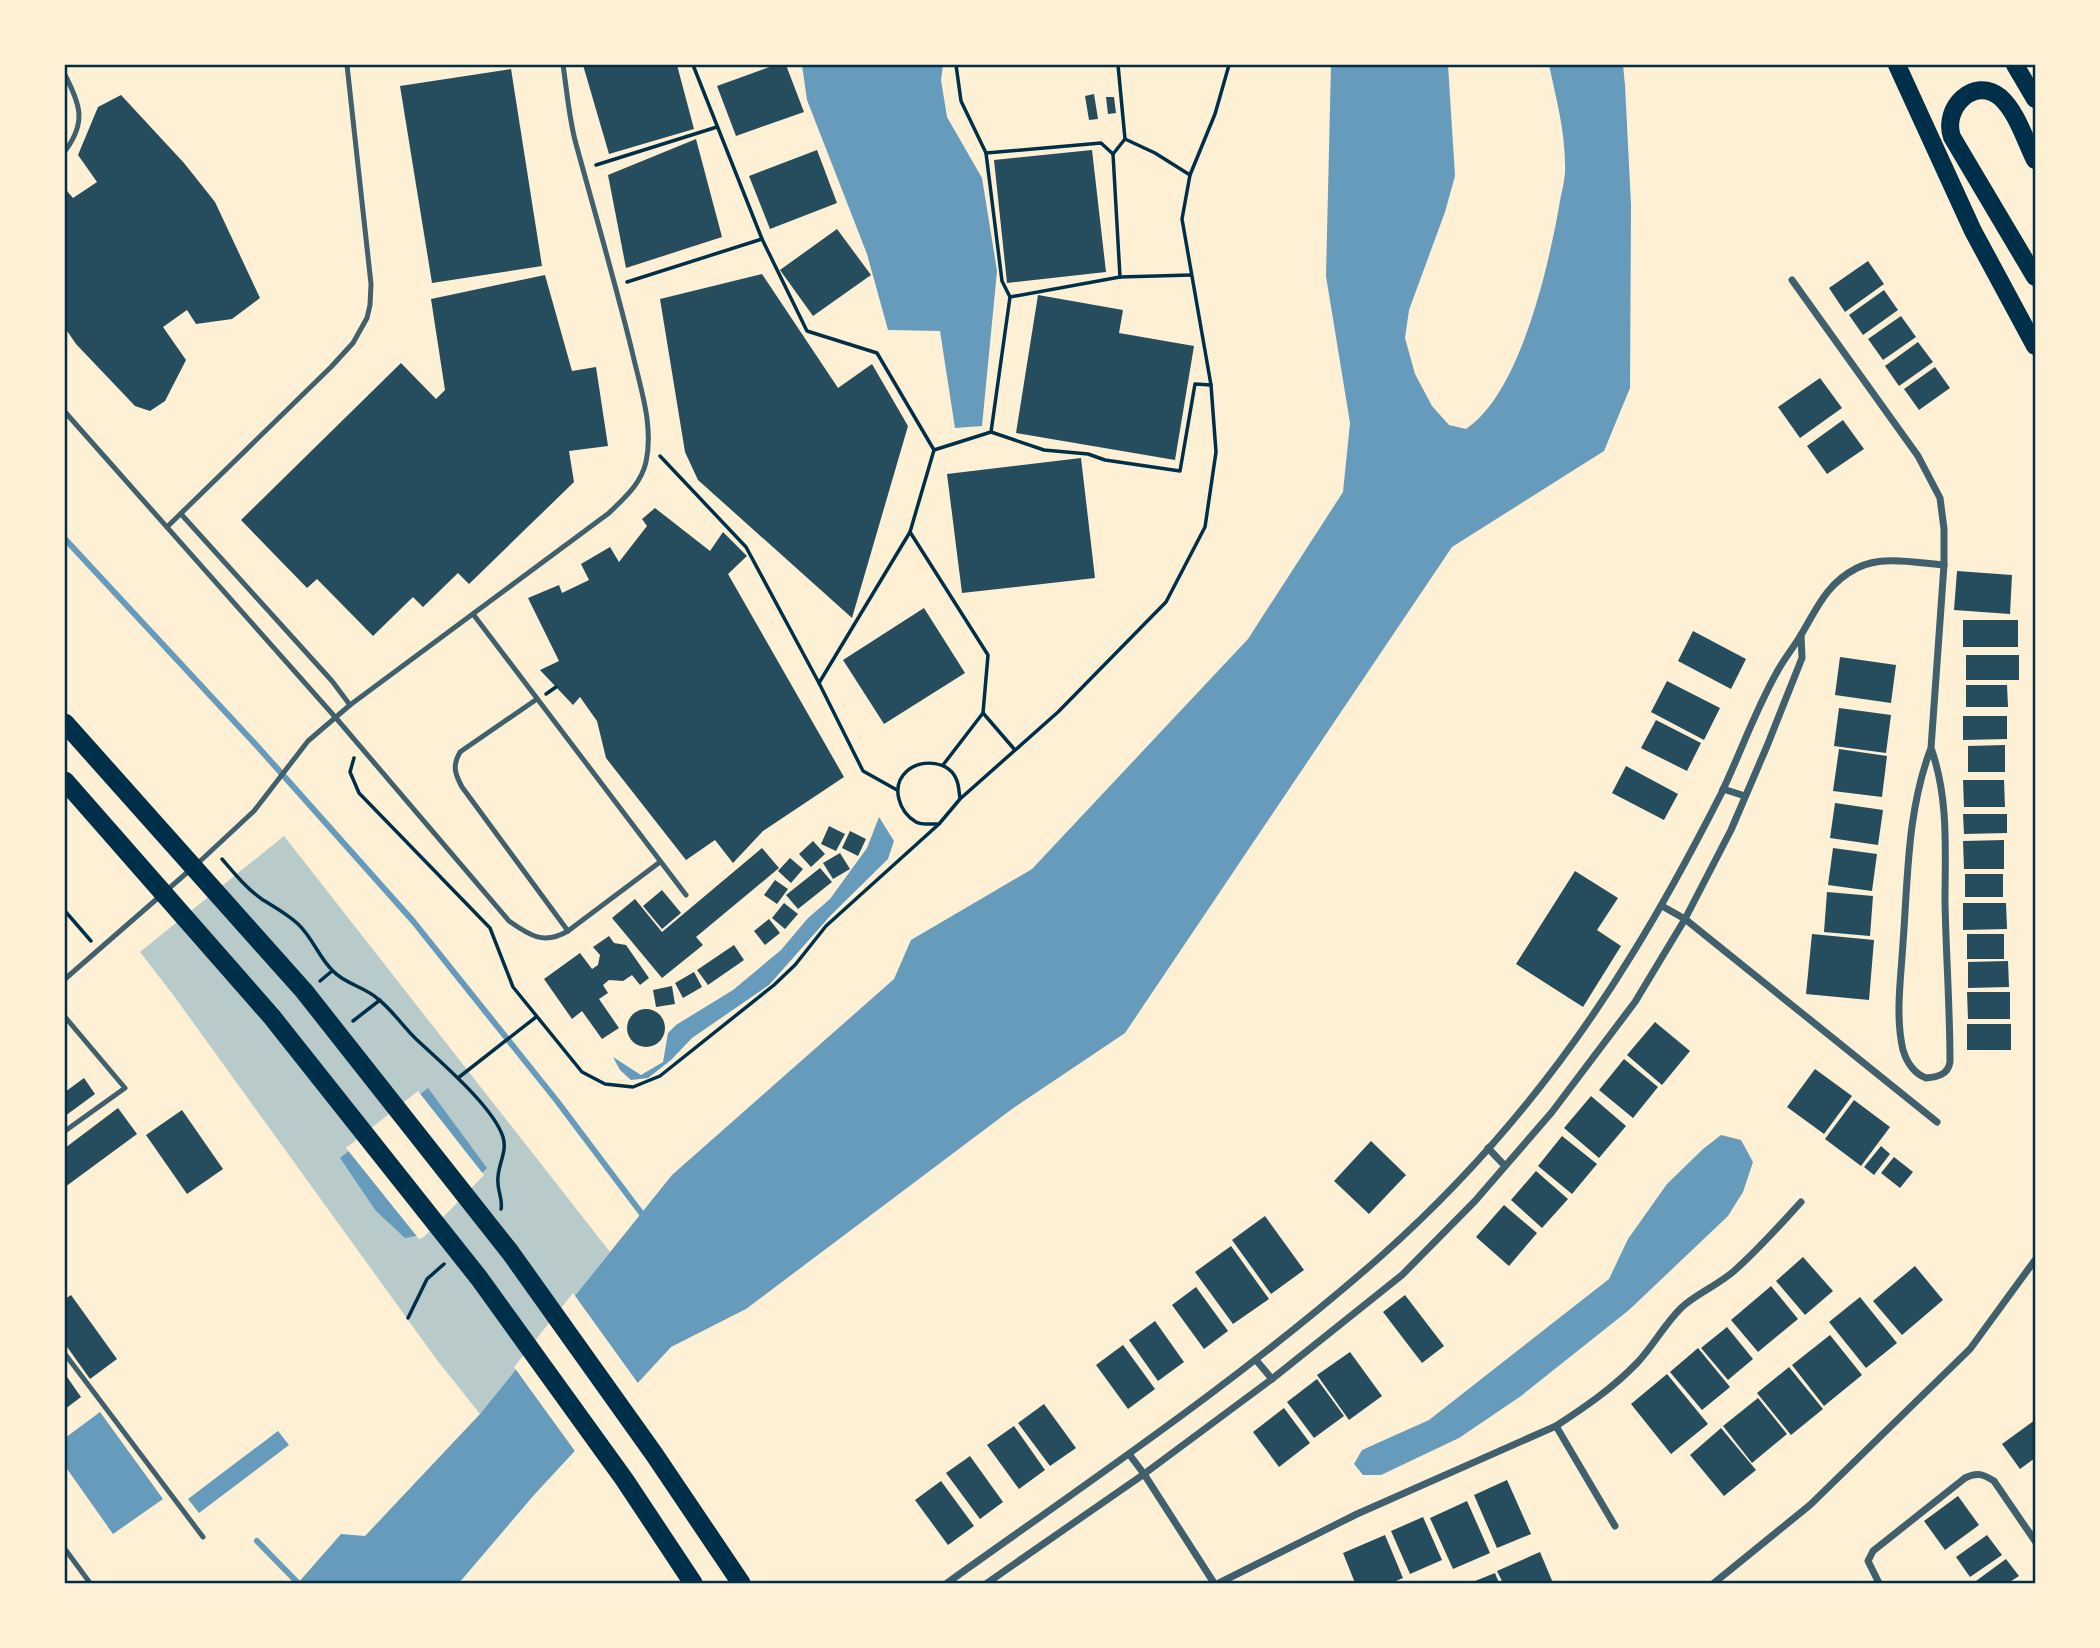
<svg xmlns="http://www.w3.org/2000/svg" width="2100" height="1648" font-family="Roboto,sans-serif">
<rect width="100%" height="100%" fill="#fdf0d5"/>
<path fill="#b9caca" d="M284 836 610 1252 480 1414 437 1360 174 996 140 952Z"/>
<g fill="#669bbc">
<path d="M802 65H943L941 80 947 117 982 178 997 271 982 426 955 428 940 331 888 330 867 254 807 100Z"/>
<path d="M1331 65H1448L1455 176 1445 212 1409 310 1405 338 1415 374 1432 406 1449 425 1466 429C1520 393 1548 268 1559 207 1561 193 1566 178 1565 165 1565 130 1556 98 1549 65H1623L1625 85 1631 205 1630 388 1604 451 1452 547 1125 1033 1012 1109 746 1309 671 1347 534 1495 459 1583H298L341 1534 365 1536 480 1414 672 1175 894 979 911 940 1032 869 1248 639 1343 492 1350 423 1326 276Z"/>
<path d="M879 817 894 841 888 859 831 915 769 985 692 1038 671 1060 648 1078 631 1080 620 1070 613 1057 641 1075 663 1062 668 1033 676 1025 733 990 781 950 808 918 830 899 867 848Z"/>
<path d="M428 1088 487 1168 421 1235 405 1238 376 1211 340 1158Z"/>
<path d="M1721 1135 1741 1140 1753 1162 1743 1192 1728 1216 1629 1310 1521 1396 1459 1438 1381 1475H1363L1354 1464 1362 1450 1429 1420 1609 1279 1628 1239 1667 1184 1703 1149Z"/>
<path d="M100 1412 163 1499 113 1534 65 1466V1438Z"/>
<path d="M278 1431 289 1445 199 1513 188 1499Z"/>
</g>
<g fill="#fdf0d5">
<path d="M418 1091 484 1175 424 1237 419 1239 346 1148Z"/>
<path d="M573 1293 640 1386 577 1454 514 1367Z"/>
</g>
<g fill="none" stroke-linecap="round" stroke-linejoin="round">
<g stroke="#669bbc" stroke-width="6">
<path d="M65 539 258 747 413 921 557 1101 645 1218"/>
<path d="M257 1541 298 1583"/>
</g>
</g>
<g fill="#264d5e">
<path d="M583 65H677L694 129 609 154Z"/>
<path d="M775 65H786L804 112 736 136 717 86Z"/>
<path d="M511 69 542 266 432 283 400 86Z"/>
<path d="M1094 94 1098 119 1089 120 1085 96Z"/>
<path d="M121 95 184 163 215 202 260 298 232 319 196 324 187 310 163 327 186 360 165 401 150 411 135 406 76 344 65 328V191H67L73 198 97 182 78 155 98 107Z"/>
<path d="M1106 97H1114L1116 113 1108 114Z"/>
<path d="M696 139 722 237 626 268 608 175Z"/>
<path d="M817 150 837 203 770 229 749 176Z"/>
<path d="M1092 150 1106 272 1007 283 994 160Z"/>
<path d="M837 229 871 275 813 316 780 270Z"/>
<path d="M1868 261 1884 284 1845 312 1829 288Z"/>
<path d="M762 274 838 388 872 364 908 426 852 618 698 480 685 452 660 299Z"/>
<path d="M545 275 572 371 596 367 608 446 569 451 574 482 469 584 458 573 423 607 413 597 373 636 317 579 307 588 241 520 401 363 436 399 445 390 431 299Z"/>
<path d="M1884 290 1898 310 1863 335 1849 315Z"/>
<path d="M1038 295 1123 310 1119 333 1194 346 1175 460 1016 433Z"/>
<path d="M1901 316 1916 337 1883 360 1868 339Z"/>
<path d="M1918 342 1933 362 1899 386 1885 366Z"/>
<path d="M1935 367 1950 388 1919 410 1904 389Z"/>
<path d="M1820 378 1842 408 1800 438 1778 407Z"/>
<path d="M1843 420 1864 449 1827 474 1807 446Z"/>
<path d="M1081 458 1095 578 962 593 947 474Z"/>
<path d="M655 508 710 551 723 532 747 556 728 574 844 777 763 831 733 863 715 840 686 860 606 758 597 721 580 697 573 705 540 670 559 661 528 598 559 585 562 593 589 580 581 564 610 547 619 562 647 526 642 519Z"/>
<path d="M1957 571 2012 575 2010 614 1954 610Z"/>
<path d="M924 608 965 673 884 724 843 660Z"/>
<rect x="1963" y="620" width="55" height="27"/>
<path d="M1693 631 1746 659 1731 689 1678 661Z"/>
<rect x="1966" y="655" width="53" height="25"/>
<path d="M1840 657 1896 665 1891 703 1835 695Z"/>
<path d="M1667 681 1720 708 1704 740 1651 712Z"/>
<path d="M1966 685H2007L2008 707H1966Z"/>
<path d="M1839 708 1891 715 1886 753 1834 746Z"/>
<path d="M1963 716H2007V739L1963 740Z"/>
<path d="M1656 720 1701 743 1687 771 1641 748Z"/>
<path d="M2005 745V772H1968V746Z"/>
<path d="M1839 749 1887 756 1882 797 1833 791Z"/>
<path d="M1626 766 1678 794 1664 820 1612 793Z"/>
<path d="M1963 780H2004L2005 807H1964Z"/>
<path d="M1835 803 1883 810 1878 845 1830 838Z"/>
<path d="M1963 814H2007V833L1964 834Z"/>
<path d="M829 826 845 834 836 851 821 844Z"/>
<path d="M850 831 866 839 858 856 842 848Z"/>
<path d="M2004 840V869H1964L1963 841Z"/>
<path d="M813 841 825 854 811 867 799 854Z"/>
<path d="M762 848 779 868 696 937 703 945 662 978 612 918 635 899 662 932Z"/>
<path d="M1833 848 1877 854 1872 891 1828 885Z"/>
<path d="M840 853 850 869 833 879 823 863Z"/>
<path d="M790 858 803 869 791 883 778 871Z"/>
<path d="M820 868 832 882 798 909 786 895Z"/>
<path d="M1575 871 1618 898 1597 930 1621 946 1583 1007 1516 964Z"/>
<rect x="1965" y="874" width="38" height="23"/>
<path d="M775 880 788 889 777 904 764 895Z"/>
<path d="M662 890 681 913 662 929 643 906Z"/>
<path d="M1827 892 1873 896 1870 936 1824 932Z"/>
<path d="M784 903 798 914 785 929 772 918Z"/>
<path d="M1963 903H2006L2007 929 1963 930Z"/>
<path d="M769 919 780 933 765 945 754 931Z"/>
<path d="M1812 934 1874 940 1869 1000 1806 994Z"/>
<rect x="1967" y="934" width="37" height="25"/>
<path d="M609 936 614 943 626 945 649 978 640 985 632 975 623 981 609 980 603 985 608 993 599 999 619 1028 602 1039 582 1011 572 1019 544 979 580 953 592 969 598 965 600 955 593 947Z"/>
<path d="M734 945 744 960 708 985 697 970Z"/>
<path d="M2008 961 2009 987 1968 988V962Z"/>
<path d="M694 972 702 987 683 998 675 983Z"/>
<path d="M672 986 675 1004 656 1007 653 990Z"/>
<path d="M1967 992H2010V1019H1968Z"/>
<circle cx="646" cy="1028" r="19"/>
<path d="M1655 1022 1690 1051 1662 1085 1627 1055Z"/>
<rect x="1967" y="1024" width="44" height="26"/>
<path d="M1624 1059 1658 1087 1633 1118 1599 1090Z"/>
<path d="M1815 1069 1852 1096 1824 1134 1787 1107Z"/>
<path d="M84 1078 95 1094 65 1116V1092Z"/>
<path d="M1591 1096 1626 1126 1599 1158 1564 1128Z"/>
<path d="M1854 1100 1890 1127 1861 1166 1825 1139Z"/>
<path d="M118 1108 137 1134 65 1187V1148Z"/>
<path d="M182 1110 223 1169 187 1194 146 1135Z"/>
<path d="M1562 1136 1597 1164 1572 1194 1538 1166Z"/>
<path d="M1371 1141 1406 1175 1369 1214 1334 1181Z"/>
<path d="M1881 1146 1890 1154 1874 1175 1864 1167Z"/>
<path d="M1894 1157 1913 1172 1900 1188 1881 1173Z"/>
<path d="M1536 1171 1568 1199 1542 1228 1511 1200Z"/>
<path d="M1504 1205 1537 1233 1509 1266 1476 1237Z"/>
<path d="M1265 1216 1304 1270 1271 1294 1232 1240Z"/>
<path d="M1231 1246 1269 1299 1233 1324 1195 1272Z"/>
<path d="M1803 1257 1833 1291 1805 1315 1776 1281Z"/>
<path d="M1915 1266 1943 1300 1902 1335 1873 1301Z"/>
<path d="M1771 1286 1798 1319 1758 1352 1731 1320Z"/>
<path d="M1196 1287 1228 1331 1204 1349 1172 1305Z"/>
<path d="M71 1295 117 1359 90 1379 65 1344V1299Z"/>
<path d="M1405 1295 1444 1346 1422 1363 1383 1312Z"/>
<path d="M1860 1297 1897 1343 1866 1368 1829 1322Z"/>
<path d="M1155 1321 1184 1362 1158 1381 1129 1340Z"/>
<path d="M1727 1327 1753 1359 1728 1380 1701 1348Z"/>
<path d="M1830 1335 1862 1375 1824 1406 1792 1365Z"/>
<path d="M1123 1345 1155 1389 1128 1409 1096 1365Z"/>
<path d="M1698 1348 1730 1387 1702 1410 1670 1372Z"/>
<path d="M1350 1352 1382 1396 1349 1420 1317 1375Z"/>
<path d="M1789 1367 1823 1409 1791 1435 1757 1393Z"/>
<path d="M65 1374 81 1397 65 1409Z"/>
<path d="M1667 1374 1708 1424 1671 1454 1631 1404Z"/>
<path d="M1317 1379 1344 1416 1314 1438 1287 1402Z"/>
<path d="M1758 1398 1787 1434 1752 1463 1723 1426Z"/>
<path d="M1044 1404 1076 1448 1050 1466 1018 1423Z"/>
<path d="M1284 1408 1310 1443 1279 1467 1253 1432Z"/>
<path d="M2035 1420V1458L2020 1469 2002 1444Z"/>
<path d="M1014 1426 1045 1470 1019 1489 987 1445Z"/>
<path d="M1721 1428 1756 1470 1724 1496 1690 1455Z"/>
<path d="M970 1456 1003 1502 980 1519 946 1473Z"/>
<path d="M1507 1480 1531 1534 1497 1548 1474 1495Z"/>
<path d="M941 1481 974 1526 948 1545 915 1500Z"/>
<path d="M1958 1496 1979 1525 1945 1550 1924 1521Z"/>
<path d="M1467 1501 1490 1553 1453 1569 1430 1518Z"/>
<path d="M1423 1517 1442 1560 1410 1574 1391 1531Z"/>
<path d="M1385 1535 1403 1578 1391 1583H1355L1343 1553Z"/>
<path d="M1987 1535 2002 1555 1970 1577 1956 1557Z"/>
<path d="M1540 1552 1553 1583H1503L1497 1571Z"/>
<path d="M2006 1559 2019 1576 2008 1583H1978L1976 1581Z"/>
<path d="M1495 1573 1499 1583H1470Z"/>
</g>
<g fill="none" stroke-linecap="round" stroke-linejoin="round">
<g stroke="#003049" stroke-width="3.5">
<path d="M693 65 762 239 807 331 877 353 934 450"/>
<path d="M956 65 961 101 986 153 1101 143 1113 154"/>
<path d="M1118 65 1125 139 1113 154 1120 277"/>
<path d="M1125 139 1155 153 1190 175"/>
<path d="M596 165 717 127"/>
<path d="M627 282 762 239"/>
<path d="M1010 297 1120 277 1191 275"/>
<path d="M991 432 1044 450 1088 454 1105 460 1180 471 1195 384 1211 385"/>
<path d="M660 456 746 547 819 683 910 532 934 450 991 432 1010 297 1002 281 986 153"/>
<path d="M910 532 988 655 983 713 943 765"/>
<path d="M819 683 863 771 897 790"/>
<path d="M546 694 556 687"/>
<path d="M983 713 1015 750"/>
<path d="M354 758 350 772 359 793 490 928 513 987 582 1072 605 1084 633 1087 660 1076 774 985 795 965 826 926 939 824 960 799 1058 712 1166 602 1205 527 1216 452 1211 385 1182 219 1190 175 1215 114 1229 65"/>
<path d="M937 824C930 824 921 825 916 822 899 812 890 786 907 771 922 758 950 761 957 781 959 786 959 793 960 798"/>
<path d="M222 859C235 874 247 889 263 900 276 908 287 914 298 924 313 938 319 958 333 971 345 984 365 987 378 999 392 1010 402 1025 415 1038 438 1060 493 1106 503 1137 508 1153 496 1167 498 1183 498 1192 503 1200 501 1209"/>
<path d="M65 911 91 941"/>
<path d="M320 981 332 971"/>
<path d="M353 1021 380 1000"/>
<path d="M458 1078 536 1017"/>
<path d="M408 1318 427 1279 444 1264"/>
</g>
<g stroke="#3f606c" stroke-width="5">
<path d="M65 75C80 104 87 122 65 151"/>
<path d="M65 412 336 718 509 921C530 936 544 945 568 931"/>
<path d="M181 514 332 681 350 705"/>
<path d="M167 527 331 367 353 343 367 318 370 305 371 284 347 65"/>
<path d="M473 614 686 895"/>
<path d="M537 699 460 752C452 766 455 774 462 787L568 931 660 862"/>
<path d="M197 864 254 811 308 741 350 705 609 513C624 498 641 484 646 462 654 425 640 387 632 351 615 282 595 213 576 144 569 119 567 91 563 65"/>
<path d="M65 979 190 870"/>
<path d="M65 1017 125 1088 65 1131"/>
<path d="M65 1354 203 1537"/>
<path d="M65 1549 90 1583"/>
</g>
<g stroke="#3f606c" stroke-width="7">
<path d="M1792 280 1918 456 1940 498 1944 529V565L1931 748C1907 811 1908 877 1903 943 1901 977 1895 1016 1903 1050 1907 1063 1913 1073 1926 1078 1937 1077 1948 1075 1950 1062 1950 1009 1946 955 1945 902 1945 849 1949 799 1931 748"/>
<path d="M1723 789 1745 796"/>
<path d="M1662 906 1685 919 1937 1122"/>
<path d="M1488 1148 1505 1166"/>
<path d="M1256 1360 1272 1379"/>
<path d="M1556 1426 1615 1526"/>
<path d="M1129 1454 1144 1474 1214 1583"/>
<path d="M947 1583C1094 1478 1244 1377 1380 1257 1477 1171 1563 1067 1631 956 1664 903 1693 849 1721 794 1740 754 1755 711 1777 672 1784 659 1793 648 1801 635 1817 608 1827 583 1857 568 1882 555 1917 563 1944 565"/>
<path d="M987 1583 1144 1474 1272 1379 1402 1275 1475 1201 1552 1112 1635 1002 1685 919 1731 830 1767 746 1802 658 1801 635"/>
<path d="M1219 1583 1357 1514 1556 1426C1585 1407 1613 1388 1637 1363 1653 1346 1664 1325 1681 1308 1697 1293 1717 1286 1734 1271 1758 1250 1780 1225 1801 1202"/>
<path d="M1714 1583 1810 1505 1970 1349 2035 1260"/>
<path d="M1879 1583 1868 1561 1873 1551 1965 1478C1977 1472 1983 1474 1994 1481L2035 1541"/>
</g>
<g stroke="#003049" stroke-width="18">
<path d="M1897 65 1973 231 2035 346"/>
<path d="M2015 65 2035 99"/>
<path d="M2035 160C2025 140 2017 112 2000 97 1974 76 1942 108 1952 137L2035 277"/>
</g>
<g stroke="#003049" stroke-width="19">
<path d="M65 723 304 991 510 1252 654 1454 741 1583"/>
<path d="M65 781 272 1017 479 1278 624 1479 693 1583"/>
</g>
</g>
<rect width="2100" height="1648" fill="none" stroke="#fdf0d5" stroke-width="133"/>
<rect x="66" y="66" width="1968" height="1516" fill="none" stroke="#003049" stroke-width="2.5"/>
</svg>
